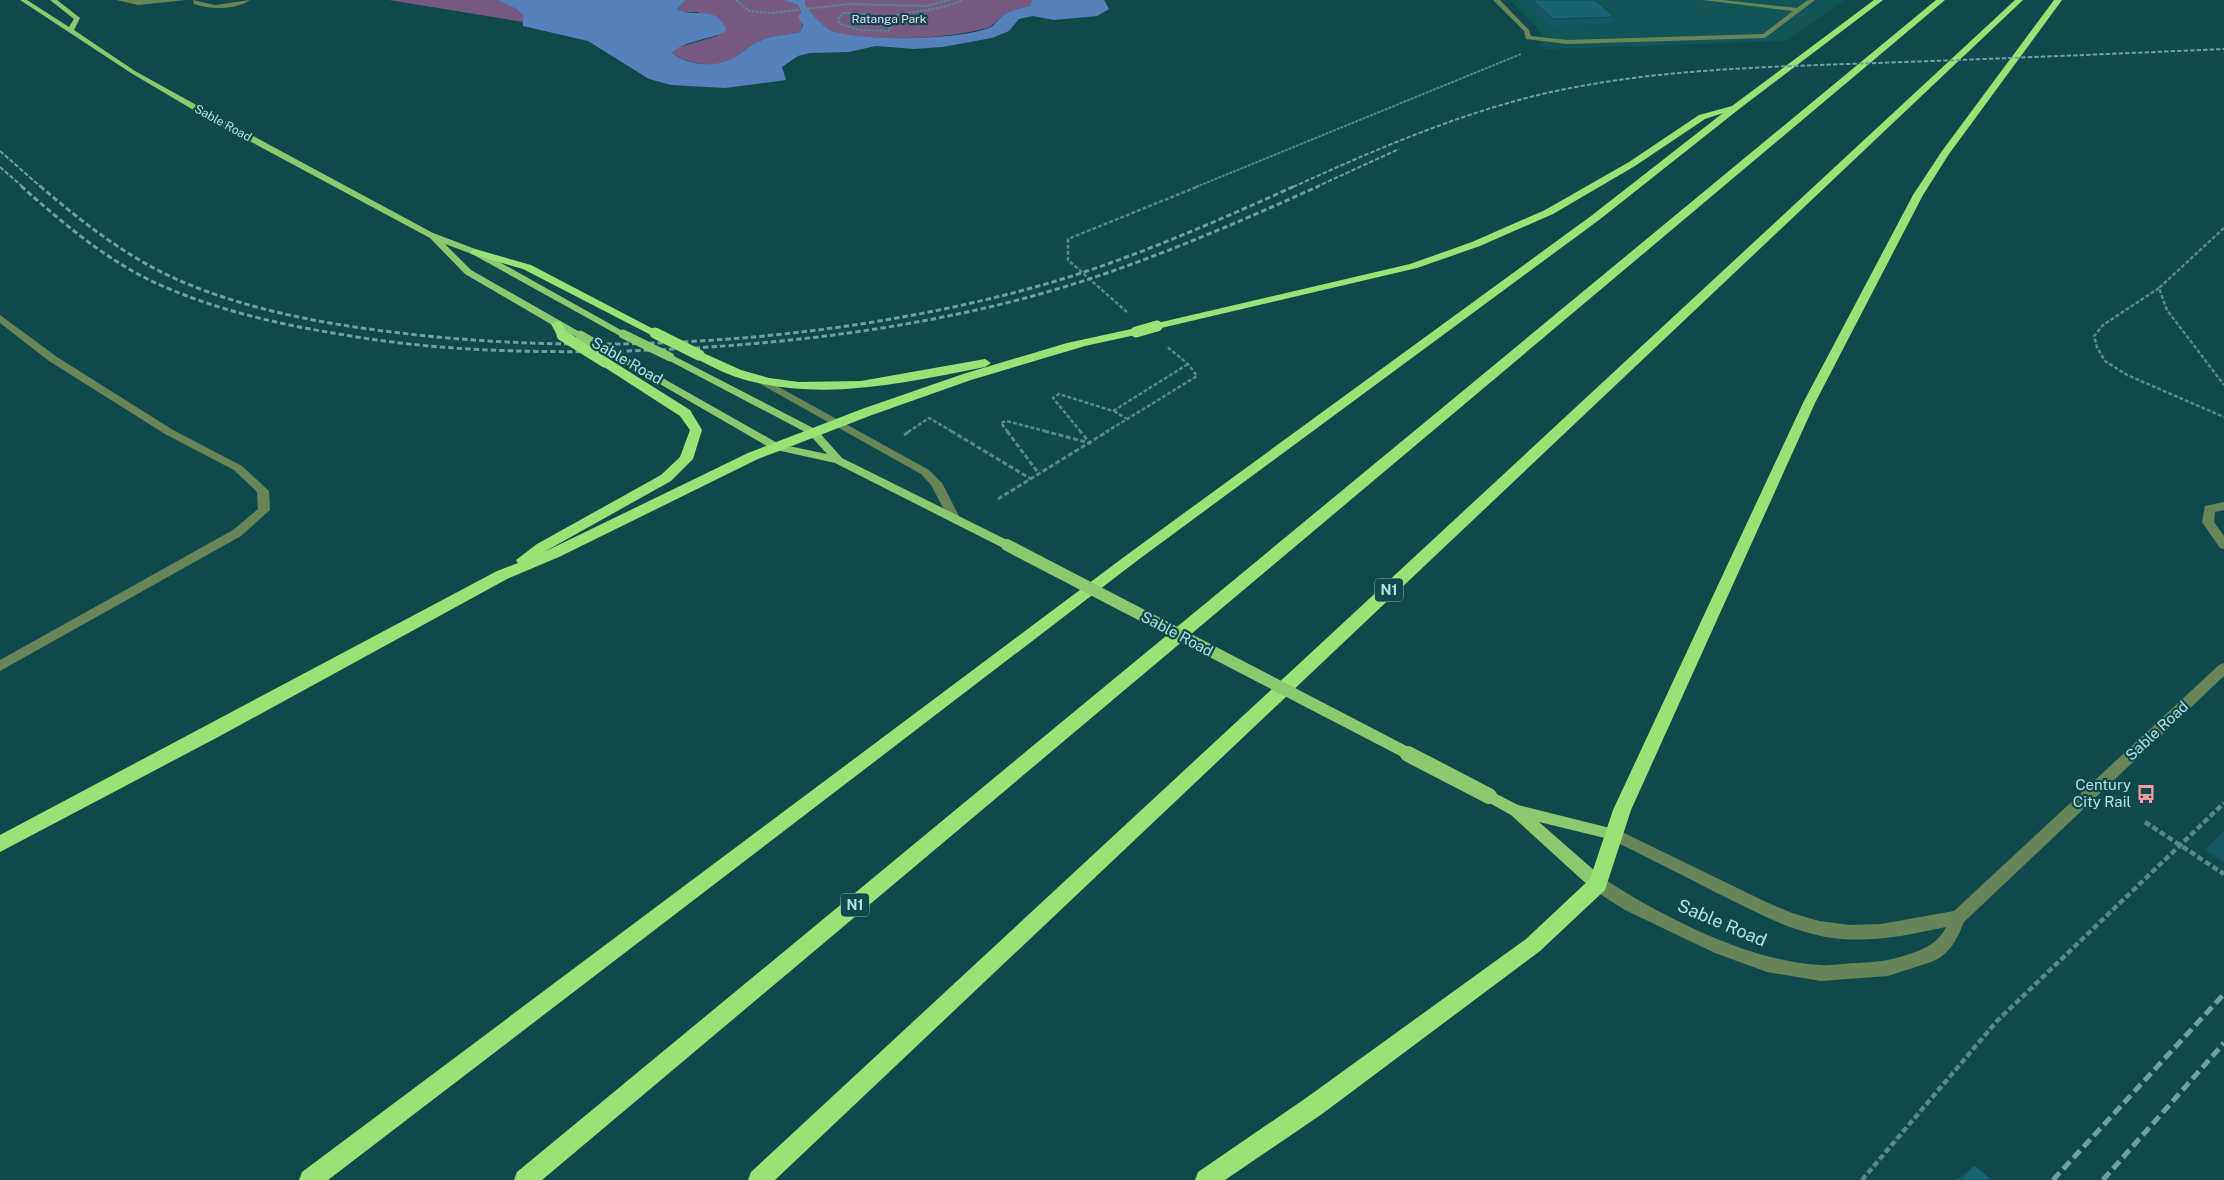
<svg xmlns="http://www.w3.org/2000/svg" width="2224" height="1180" font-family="'Public Sans',sans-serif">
<rect width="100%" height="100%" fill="#10494a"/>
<path fill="#135556" d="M1510 0H1844L1787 41 1546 49 1539 45 1542 38 1540 31Z"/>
<g fill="#765981">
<path d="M389 0H497L516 9 523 15 524 22Z"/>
<path d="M686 0H783L798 5C802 14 804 23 800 32 788 35 773 35 762 40 751 44 745 51 735 57 717 69 689 65 672 53L676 48 717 36 698 12H683L677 9Z"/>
<path d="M805 0H1032L1030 6C1023 8 1011 10 1005 14 998 18 995 25 987 28 954 38 859 45 828 29 825 27 807 9 804 5Z"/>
</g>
<path fill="#5781bb" d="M497 0H686L677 9C694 19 714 4 726 28L725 32C710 39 681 42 672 53 688 66 717 68 735 57 745 51 751 44 762 40 773 35 788 35 800 32L803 25 798 17 801 12 798 5 783 0H805V5C807 9 825 27 828 29 855 43 964 40 991 27 996 24 999 18 1005 14 1011 10 1022 8 1030 6L1032 0H1104L1109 9 1097 16 1054 20 1033 16 1019 19 1009 31 992 38 942 47 914 49 876 46 849 52 810 53 798 56 782 67 786 80 725 88 671 85 649 79 588 41 523 26V15L516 9Z"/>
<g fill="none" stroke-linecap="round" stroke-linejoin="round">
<g stroke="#55898a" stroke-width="2" stroke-dasharray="3 1" stroke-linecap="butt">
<path d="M736 0 749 11 771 13 849 4 926 6 949 0"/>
<path d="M882 23 891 28 888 31 859 30 840 24 838 19 843 13 865 14 866 19 861 23 863 25C876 25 885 18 897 15 919 10 942 10 963 0"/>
<path d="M1196 187 1521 54"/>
</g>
<g stroke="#55898a" stroke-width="2.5" stroke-dasharray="4 2" stroke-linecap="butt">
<path d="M2224 228 2159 288 2167 310 2224 385"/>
<path d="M2159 288 2103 325 2094 336 2097 347 2105 361 2127 375 2224 417"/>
<path d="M1127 312 1068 260V239L1199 186"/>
<path d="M1114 411 1127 419"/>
<path d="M908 432 929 418 953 432"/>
<path d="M1008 432 1001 423 1006 421 1049 432"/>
<path d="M1081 432 1053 398 1059 394 1113 411 1188 364"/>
<path d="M1106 432 1197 376 1188 364 1166 346"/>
</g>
<g stroke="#55898a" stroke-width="3" stroke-dasharray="5 2.5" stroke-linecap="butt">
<path d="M951 431 1031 479"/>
<path d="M1007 431 1039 474"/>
<path d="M1044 431 1090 443 1080 431"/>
<path d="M904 435 910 431"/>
<path d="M998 499 1108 431"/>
</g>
<path stroke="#55898a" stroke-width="4.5" stroke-dasharray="6 3" stroke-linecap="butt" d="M1862 1180 1997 1021 2224 803"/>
<g fill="#68855a" fill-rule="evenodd">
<path d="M116 0H186L138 5Z"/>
<path d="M193 0 215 5 250 0C235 10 211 10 194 4Z"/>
<path d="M1493 0H1500L1529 30 1531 36 1567 40 1763 34 1793 11 1703 0H1723L1797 8 1808 0H1815L1765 38 1567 44 1526 39 1524 31Z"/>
<path d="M0 315 57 357 173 430 242 466 269 491 270 510 241 536 0 671V660L233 530 258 509 257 492 234 470 165 434 49 361 0 323Z"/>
<path d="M759 376 929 470 942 483 960 518 958 521H950L931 485 921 474 755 381 754 379Z"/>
<path d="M2224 502V510L2215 512 2214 522 2224 536V549L2220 548 2202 522 2205 506Z"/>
<path d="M2224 663V676L1964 922C1957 939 1950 955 1931 962L1888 976 1821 981 1767 972 1715 953 1625 910 1592 889 1590 884 1592 879 1598 877 1604 879C1663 917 1750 962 1821 965 1833 966 1847 963 1859 963 1873 962 1887 961 1900 957 1919 951 1937 946 1946 927 1909 935 1871 943 1833 938 1790 932 1752 910 1713 891 1678 873 1643 855 1608 838L1605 834 1608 830 1613 828 1618 830 1766 902 1792 913 1819 921 1850 925 1881 924 1954 911 2219 665Z"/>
</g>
<g fill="#8bc86f" fill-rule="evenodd">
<path d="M20 0H27L69 27 74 19 50 0H57L80 18 74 30 135 71 218 117 433 233 478 250 628 334 623 337 620 336 472 254 445 244 471 270 585 335 580 338 577 337 554 326 465 274 430 238 212 121 131 73Z"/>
<path d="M670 354 817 430 842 458 1011 542 1013 545 1007 549 1003 548 835 463 772 449 620 361 621 359H629L779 444 827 454 809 434 666 359V355Z"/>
<path d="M1489 790 1518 805 1618 830 1621 834 1618 838 1613 840 1539 822 1604 879 1606 884 1604 889 1598 891 1592 889 1511 815 1484 800 1482 796 1484 792Z"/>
</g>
<g fill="#99e276" fill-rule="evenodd">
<path d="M1874 0H1883L1743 106 1599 220 1138 560 328 1180H299L302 1172 1128 554 1591 216 1723 113 1705 119 1635 166 1553 214 1480 246 1417 268 1157 329 1151 326 1153 324 1410 264 1472 242 1545 210 1629 162 1699 115 1732 106Z"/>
<path d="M1936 0H1945L542 1180H514L517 1172Z"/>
<path d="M2015 0H2023L775 1180H748L751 1172Z"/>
<path d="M2054 0H2062L1949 154 1923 195 1815 403 1631 810 1605 890 1540 951 1322 1114 1225 1180H1195L1198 1172 1306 1098 1526 939 1590 879 1613 810 1803 403 1913 195 1942 151Z"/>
<path d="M475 249 531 265 661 333 659 335H651L523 269 471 254 470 252Z"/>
<path d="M557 321 561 322 568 335 566 337 562 339 558 337 551 324Z"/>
<path d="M1136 328 1140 330 1142 332 1140 334 1085 346 971 380 872 415 758 459 559 557 507 579 220 736 0 852V835L497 571 518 563 516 560 537 544 661 475 680 457 690 430 680 416 601 365 599 362 601 359H609L690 410 702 430 693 459 671 481 544 552 748 453 862 409 963 374 1067 343Z"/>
<path d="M699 351 741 370 769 378 799 382 861 381 985 359 991 363 985 367C902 383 816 404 733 376 720 371 707 364 695 358L693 355 695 352Z"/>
</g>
<g stroke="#6ea0a1" stroke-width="2" stroke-dasharray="4.5 2" stroke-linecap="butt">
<path d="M0 151 41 187"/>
<path d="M0 167 23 187"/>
<path d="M1293 187C1372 151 1453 116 1538 95 1648 69 1763 67 1876 63 1992 59 2108 54 2224 49"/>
<path d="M1316 187 1399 149"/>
</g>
<g stroke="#6ea0a1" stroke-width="3" stroke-dasharray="5.5 3" stroke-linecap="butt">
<path d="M21 186C64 224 107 261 160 285 219 311 282 325 345 335 437 351 531 353 625 351 757 347 889 333 1018 300 1122 273 1221 230 1319 186"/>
<path d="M40 186C82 222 125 256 176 279 246 310 324 324 400 333 609 358 853 341 1056 281 1138 256 1217 221 1295 186"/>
</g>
<g stroke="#6ea0a1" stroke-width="5" stroke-dasharray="10 5" stroke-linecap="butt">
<path d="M2053 1180 2224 994"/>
<path d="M2103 1180 2224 1043"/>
</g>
<path stroke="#55898a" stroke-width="4.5" stroke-dasharray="6 3" stroke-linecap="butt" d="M2145 822 2224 874"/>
<g stroke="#8bc86f" stroke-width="9">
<path d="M623 334 670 357"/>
<path d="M580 335 625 361"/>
</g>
<path stroke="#8bc86f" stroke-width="12" d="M1007 545 1411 755"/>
<path stroke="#8bc86f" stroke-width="16" d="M1408 754 1489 796"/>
<g stroke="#99e276" stroke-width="11">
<path d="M1136 332 1157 326"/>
<path d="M655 333 699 355"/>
<path d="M562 335 605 362"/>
</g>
</g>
<g fill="#145665">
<path d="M1524 0H1595L1615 17 1613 23 1551 26Z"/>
<path d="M2224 831V863L2205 850Z"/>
<path d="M1974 1165 1992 1180H1956Z"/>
</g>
<path fill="#104652" d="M102 0H111L104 3Z"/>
<g fill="#176475" stroke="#104652">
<path d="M1532 0H1595L1615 17 1553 19Z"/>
<path d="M1974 1165 1992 1180H1960Z"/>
</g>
<defs>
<g id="bus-bare" transform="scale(1.5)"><path d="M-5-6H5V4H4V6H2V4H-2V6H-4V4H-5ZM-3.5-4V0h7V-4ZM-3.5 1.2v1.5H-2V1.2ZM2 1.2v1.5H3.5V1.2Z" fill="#f49b9f" stroke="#10494a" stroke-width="2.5" paint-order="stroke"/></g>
</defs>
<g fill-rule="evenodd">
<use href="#bus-bare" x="2146" y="794"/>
</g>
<g text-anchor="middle" stroke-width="4.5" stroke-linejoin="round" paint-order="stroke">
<g font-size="12" fill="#efd7f9" stroke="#10494a">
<text x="889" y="23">Ratanga Park</text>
</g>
<g font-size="12" fill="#b4e1e1" stroke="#10494a">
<text transform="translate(223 123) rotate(29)" y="4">Sable Road</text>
</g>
<g fill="#10494a" stroke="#83b3b4" stroke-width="1">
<rect x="1375" y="578.5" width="28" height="23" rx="4"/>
<rect x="841" y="893.5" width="28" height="23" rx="4"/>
</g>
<g font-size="14" font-weight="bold" fill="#b4e1e1">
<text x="1389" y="595">N1</text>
<text x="855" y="910">N1</text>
</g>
<g font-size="15" fill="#b4e1e1" stroke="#10494a">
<text transform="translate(627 361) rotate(30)" y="5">Sable Road</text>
<text transform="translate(1177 634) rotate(28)" y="5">Sable Road</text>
<text transform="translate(2157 731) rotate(-43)" y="5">Sable Road</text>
</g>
<g font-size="15" fill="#b4e1e1" stroke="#10494a" text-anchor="end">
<text x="2131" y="790">Century<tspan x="2131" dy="17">City Rail</tspan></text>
</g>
<g font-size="18" fill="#b4e1e1" stroke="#10494a">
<text transform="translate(1722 923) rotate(23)" y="6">Sable Road</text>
</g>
</g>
</svg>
